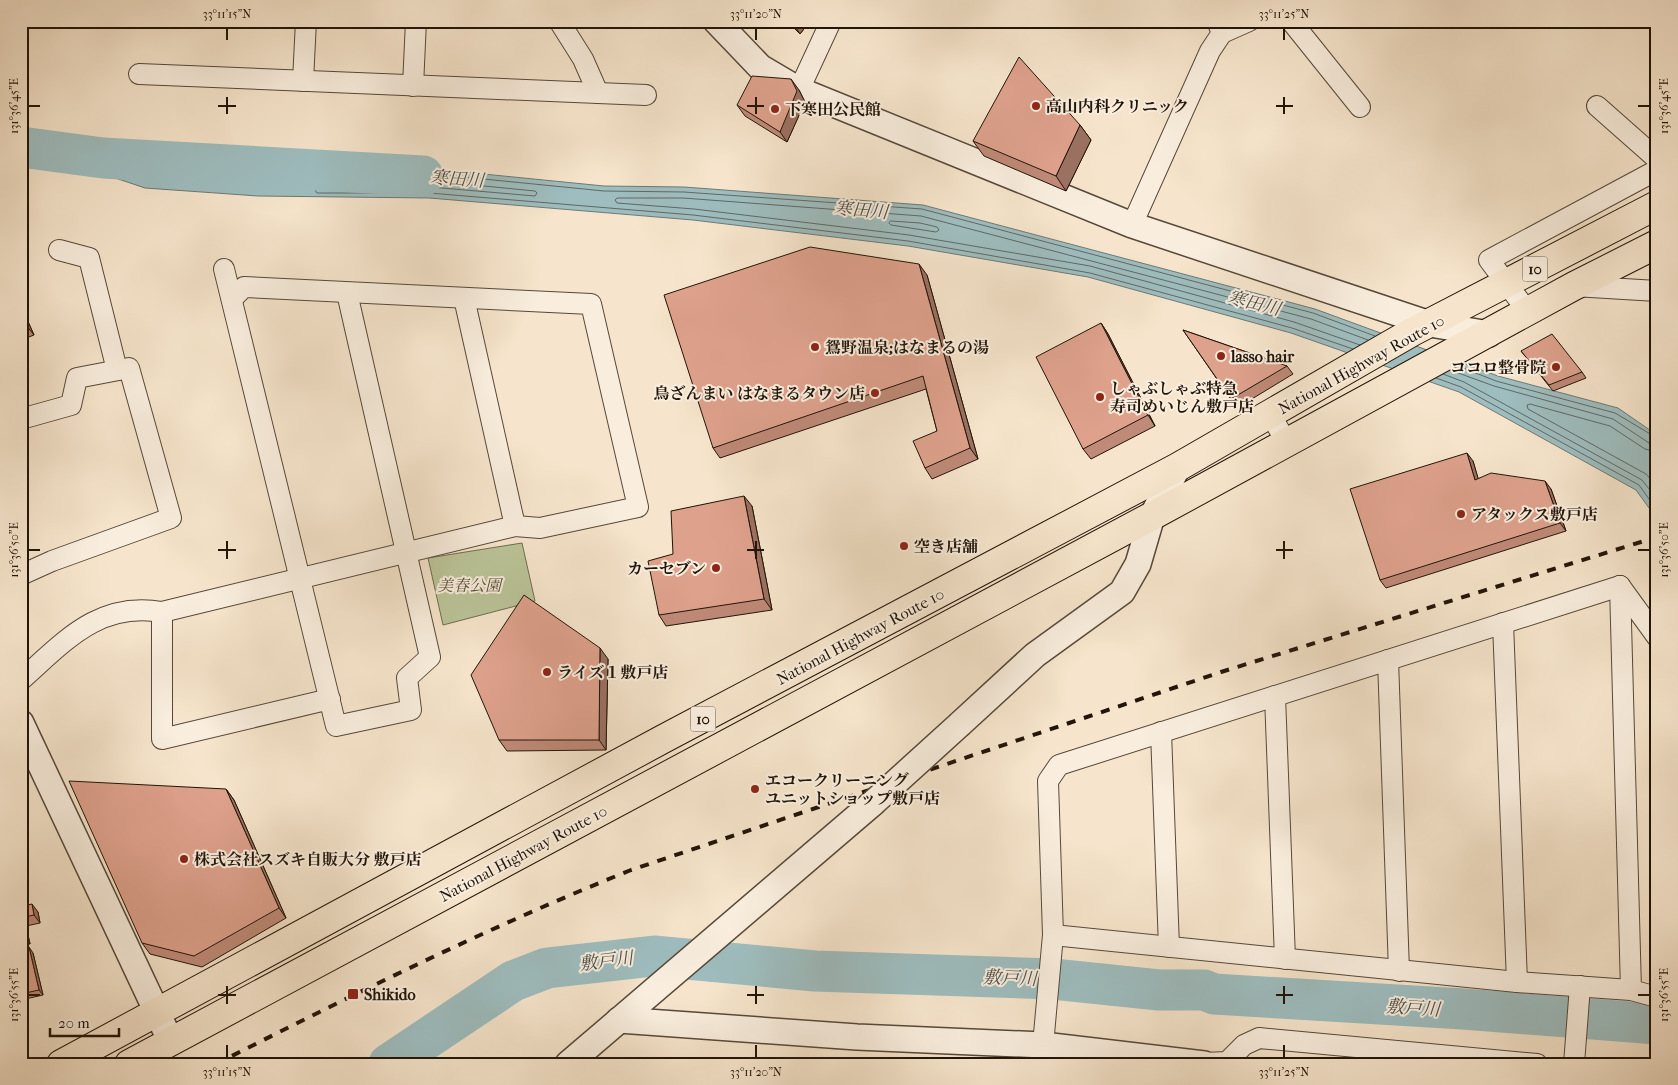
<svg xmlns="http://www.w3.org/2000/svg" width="1678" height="1085" font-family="'IM FELL French Canon','Noto Serif JP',serif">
<rect width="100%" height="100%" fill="#f6e5cc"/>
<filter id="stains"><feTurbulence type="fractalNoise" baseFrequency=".004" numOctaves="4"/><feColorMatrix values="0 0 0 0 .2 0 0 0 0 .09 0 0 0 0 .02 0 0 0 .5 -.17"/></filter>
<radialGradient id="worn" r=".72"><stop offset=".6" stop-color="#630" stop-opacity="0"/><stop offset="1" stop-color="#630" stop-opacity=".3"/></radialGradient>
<path fill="#bbc599" stroke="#6e6c51" d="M522 543 535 601 443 625 428 558Z"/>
<path fill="#9ebdbf" stroke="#6c7976" d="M21 144 145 173 198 180 300 186 389 168H423L604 186 684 187 923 205 1315 309 1498 376 1618 408 1657 435V519L1636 490 1459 392 1291 333 1088 277 908 246 693 220 429 198 258 196 145 188 56 158 21 152Z"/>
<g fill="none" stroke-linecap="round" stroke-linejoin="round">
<g stroke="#606864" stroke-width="1">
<path d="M390 179 423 180 535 191 537 193 535 196 430 187 374 186 375 182Z"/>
<path d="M891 221 920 223 937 227 939 230 936 232 891 225 889 223Z"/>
<path d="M1360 345 1294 322 1090 266 909 235 694 209 617 203 615 200 617 198H683L921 216 1311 319 1368 340"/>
<path d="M1353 349 1292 328 1090 273 908 241 693 215 429 193H317L315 190 389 173H423L604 191 684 192 922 209 1313 313 1375 336"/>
<path d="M1458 366 1496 381 1615 413 1657 438"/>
<path d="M1450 370 1494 386 1613 419 1649 443 1657 445"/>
<path d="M1443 374 1464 382 1642 480 1657 499"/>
<path d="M1436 378 1461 387 1639 485 1657 510"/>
<path d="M1657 452 1645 449 1610 426 1530 404 1527 405 1528 409 1646 474 1657 486"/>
</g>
<g stroke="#9ebdbf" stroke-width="41">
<path d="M21 147 103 158 423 176"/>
<path d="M389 1064 513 981 547 968 654 956 815 971 1053 979 1159 990H1204L1214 994 1463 1009 1657 1024"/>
</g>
<g stroke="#56483a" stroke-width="22">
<g id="minor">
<path d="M559 21 583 59 598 93"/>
<path d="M1291 21 1360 107"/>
<path d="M1222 33 1249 21"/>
<path d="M139 74 646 95"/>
<path d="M303 81 306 21"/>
<path d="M413 86 416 21"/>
<path d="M799 90 831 21"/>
<path d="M1597 106 1657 159"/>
<path d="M1132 225 1210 51 1222 33 1217 21"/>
<path d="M59 250 89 258 117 370"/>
<path d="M224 269 336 726 411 710 407 678 430 657 347 293"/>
<path d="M1574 286 1657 291"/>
<path d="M464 298 515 526"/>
<path d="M1528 312 1489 260 1657 170"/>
<path d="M1270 414 1287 443"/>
<path d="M21 419 71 405 77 378 129 368 171 518 52 561 21 575"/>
<path d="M1620 586 1631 990"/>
<path d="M1620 586 1657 637"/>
<path d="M162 612V739L330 699"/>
<path d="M1503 623 1517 982"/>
<path d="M1388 660 1399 971"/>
<path d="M21 680C65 641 99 601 162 612L515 526 540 528 638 507 591 304 244 287 232 299"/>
<path d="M1275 696 1285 959"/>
<path d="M1161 732 1169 947"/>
<path d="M1053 935 1517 982 1631 990 1657 997"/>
<path d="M1043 1045 1053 935 1048 781 1059 765 1620 586"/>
<path d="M1203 1063 1227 1062 1244 1045 1259 1038 1537 1064"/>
<path d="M1574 1064 1580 986"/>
</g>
</g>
<g stroke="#56483a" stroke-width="28">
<g id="tertiary">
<path d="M716 21 760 67 799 90 1132 225 1430 324 1489 334"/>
<path d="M21 723 171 1042"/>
<path d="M960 724 1035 655 1122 592 1138 564 1152 516 1178 467"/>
<path d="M619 1020 857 1037 1043 1045 1204 1064"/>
<path d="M568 1064 873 803"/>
</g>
</g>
<g stroke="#211409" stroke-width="30">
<g id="trunk">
<path d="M61 1064 665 738 1178 467 1412 332 1657 205"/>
<path d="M129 1064 1152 516 1574 286 1657 244"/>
</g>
</g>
<use href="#minor" stroke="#f9eede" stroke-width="20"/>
<use href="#tertiary" stroke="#f9eede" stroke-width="25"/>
<use href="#trunk" stroke="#f6e5cc" stroke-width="28"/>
<path stroke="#211409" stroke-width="4" stroke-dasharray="9 9" stroke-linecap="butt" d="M216 1064C352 995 489 927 631 870L1221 672 1657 537"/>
<g stroke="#56483a" stroke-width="28" stroke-linecap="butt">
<path id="tertiary-bridge" d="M873 803 960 724"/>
</g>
<use href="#tertiary-bridge" stroke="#f9eede" stroke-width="25"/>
</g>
<g fill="#bf8a78" stroke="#211409">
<path d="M766 21H782L778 28Z"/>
<path d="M787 21H810L800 34Z"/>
<path d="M799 90 805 102 787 142 745 116 737 105Z"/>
<path d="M1080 125 1091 140 1066 191 984 156 973 141Z"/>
<path d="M927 275 978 459 932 479 925 468 937 431 926 389 720 458 713 448Z"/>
<path d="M21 306 34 335 21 340Z"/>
<path d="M1101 323 1108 334 1155 426 1091 459 1083 449Z"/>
<path d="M1183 330 1287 366 1293 374 1237 408Z"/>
<path d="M1521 351 1582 372 1586 378 1553 391Z"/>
<path d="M1473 461 1478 479 1551 489 1566 531 1386 588 1380 580Z"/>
<path d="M752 506 772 610 666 626 659 615 673 554Z"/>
<path d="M608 659 606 750 507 751 499 740Z"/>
<path d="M226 789 234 800 286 918 202 967 150 954 142 943Z"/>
<path d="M21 879 27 905 38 912 40 923 26 926 30 944 21 945Z"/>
<path d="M21 949 33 953 43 995 21 1000Z"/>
<path d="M21 1015 28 1044 21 1046Z"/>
</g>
<g fill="#9b7162" stroke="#211409">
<path d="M775 21H782L778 28 774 23Z"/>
<path d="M802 21H810L800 34 796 28Z"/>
<path d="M791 79 799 90 805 102 787 142 780 132Z"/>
<path d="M1080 125 1091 140 1066 191 1056 176Z"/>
<path d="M919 264 927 275 978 459 970 448Z"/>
<path d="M21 306 34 335 26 325 21 313Z"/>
<path d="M1101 323 1108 334 1155 426 1148 415Z"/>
<path d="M1467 453 1473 461 1481 488 1475 480Z"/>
<path d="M1545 481 1551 489 1566 531 1560 523Z"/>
<path d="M744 496 752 506 772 610 764 599Z"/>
<path d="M600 648 608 659 606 750 599 740Z"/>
<path d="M226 789 234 800 286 918 279 908Z"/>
<path d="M21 879 28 914 23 906 21 899Z"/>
<path d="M32 904 38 912 40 923 34 915Z"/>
<path d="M21 920 26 926 30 944 24 935 21 924Z"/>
<path d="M29 947 33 953 43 995 39 990Z"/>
<path d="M21 1015 28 1044 25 1038 21 1025Z"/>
</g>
<g fill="#dea18c" stroke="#211409">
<path d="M789 21H802L796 28Z"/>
<path d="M1019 57 1080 125 1056 176 973 141Z"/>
<path d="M752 76 791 79 797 91 780 132 737 105Z"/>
<path d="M810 247 919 264 970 448 925 468 913 441 937 431 923 376 713 448 664 295Z"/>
<path d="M21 313 26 325 21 327Z"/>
<path d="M1101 323 1148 415 1083 449 1036 357Z"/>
<path d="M1183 330 1287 366 1231 399Z"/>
<path d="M1552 334 1582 372 1549 385 1521 351Z"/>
<path d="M1467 453 1475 480 1491 473 1545 481 1560 523 1380 580 1350 489Z"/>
<path d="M744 496 764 599 659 615 648 561 673 554 671 511Z"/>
<path d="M524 595 600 648 599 740H499L471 675Z"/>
<path d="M69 781 226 789 279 908 194 956 142 943Z"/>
<path d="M21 899 23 906 32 904 34 915 21 918Z"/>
<path d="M21 924 24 935 21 936Z"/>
<path d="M29 947 39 990 21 994V949Z"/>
<path d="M21 1025 25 1038 21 1039Z"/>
</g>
<path fill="none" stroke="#211409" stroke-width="2" d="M227 28V40M756 28V40M1284 28V40M227 97V114M756 97V114M1284 97V114M28 106H40M218 106H236M747 106H764M1276 106H1293M1638 106H1650M227 541V559M756 541V559M1284 541V559M28 550H40M218 550H236M747 550H764M1276 550H1293M1638 550H1650M227 986V1004M756 986V1004M1284 986V1004M28 995H40M218 995H236M747 995H764M1276 995H1293M1638 995H1650M227 1045V1058M756 1045V1058M1284 1045V1058"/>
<g fill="#8f2418" stroke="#f9eede" stroke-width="2">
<circle cx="1036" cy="106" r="5"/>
<circle cx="775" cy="109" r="5"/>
<circle cx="815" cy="347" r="5"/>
<circle cx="1221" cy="356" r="5"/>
<circle cx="1556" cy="367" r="5"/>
<circle cx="875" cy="393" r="5"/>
<circle cx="1100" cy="397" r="5"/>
<circle cx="1461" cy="514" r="5"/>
<circle cx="904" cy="546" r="5"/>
<circle cx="716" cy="568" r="5"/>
<circle cx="547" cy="672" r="5"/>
<circle cx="755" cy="789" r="5"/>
<circle cx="184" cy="859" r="5"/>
<rect x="347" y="988" width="12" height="12" rx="2.5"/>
</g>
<g text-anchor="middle" stroke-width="4" stroke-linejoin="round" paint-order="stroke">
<g fill="#f9eede" stroke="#625549" stroke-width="1">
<rect x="1522.5" y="256.5" width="25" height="25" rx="4"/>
<rect x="690.5" y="706.5" width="25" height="25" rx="4"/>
</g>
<g font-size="15" font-weight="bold" fill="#211409">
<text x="1535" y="274">10</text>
<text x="703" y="724">10</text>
</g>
<g font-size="16" font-weight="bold" fill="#211409" stroke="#f9eede" text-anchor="start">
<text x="1046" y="112">高山内科クリニック</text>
<text x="785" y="115">下寒田公民館</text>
<text x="825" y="353">鴛野温泉;はなまるの湯</text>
<text x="1231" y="362">lasso hair</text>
<text x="1546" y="373" text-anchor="end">ココロ整骨院</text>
<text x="1110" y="394">しゃぶしゃぶ特急<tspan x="1110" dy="18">寿司めいじん敷戸店</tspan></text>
<text x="865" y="399" text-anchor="end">鳥ざんまい はなまるタウン店</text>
<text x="1471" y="520">アタックス敷戸店</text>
<text x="914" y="552">空き店舗</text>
<text x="706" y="574" text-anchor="end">カーセブン</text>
<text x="557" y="678">ライズ１敷戸店</text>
<text x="765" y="786">エコークリーニング<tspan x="765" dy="18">ユニットショップ敷戸店</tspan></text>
<text x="194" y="865">株式会社スズキ自販大分 敷戸店</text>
<text x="364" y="1000">Shikido</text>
</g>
<g font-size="16" fill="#211409" stroke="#f9eede">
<text transform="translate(1361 364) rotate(-29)" y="6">National Highway Route 10</text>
<text transform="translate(860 636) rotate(-28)" y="6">National Highway Route 10</text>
<text transform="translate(523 853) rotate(-28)" y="6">National Highway Route 10</text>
</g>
<g font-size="16" font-style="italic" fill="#57523b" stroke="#f9eede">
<text x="469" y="591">美春公園</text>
</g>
<g font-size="18" font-style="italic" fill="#4d4f49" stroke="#f9eede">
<text transform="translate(457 179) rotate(4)" y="6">寒田川</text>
<text transform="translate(861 210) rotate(5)" y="6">寒田川</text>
<text transform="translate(1254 303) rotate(14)" y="6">寒田川</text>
<text transform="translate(606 961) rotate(-7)" y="6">敷戸川</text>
<text transform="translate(1010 978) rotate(2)" y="6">敷戸川</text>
<text transform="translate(1413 1008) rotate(4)" y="6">敷戸川</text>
</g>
</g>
<rect width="1678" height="1085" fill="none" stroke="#f6e5cc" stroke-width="55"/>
<path d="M50 1028v8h69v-8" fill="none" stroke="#211409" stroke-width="2.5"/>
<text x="58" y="1028" font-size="15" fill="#211409" stroke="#f9eede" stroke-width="4" paint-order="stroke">20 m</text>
<rect x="28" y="28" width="1622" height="1030" fill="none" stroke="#211409" stroke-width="2"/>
<g font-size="12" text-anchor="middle" fill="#211409">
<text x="227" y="18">33°11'15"N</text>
<text x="756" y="18">33°11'20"N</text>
<text x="1284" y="18">33°11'25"N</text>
<text transform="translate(1664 106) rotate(-90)" y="4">131°36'45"E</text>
<text transform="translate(14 106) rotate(-90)" y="4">131°36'45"E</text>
<text transform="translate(1664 550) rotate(-90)" y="4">131°36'50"E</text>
<text transform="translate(14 550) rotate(-90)" y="4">131°36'50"E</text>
<text transform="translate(1664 995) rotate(-90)" y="4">131°36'55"E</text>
<text transform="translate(14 995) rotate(-90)" y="4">131°36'55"E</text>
<text x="227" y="1076">33°11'15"N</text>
<text x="756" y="1076">33°11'20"N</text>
<text x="1284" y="1076">33°11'25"N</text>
</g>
<rect width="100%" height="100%" filter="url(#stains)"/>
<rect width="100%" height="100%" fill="url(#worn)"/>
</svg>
